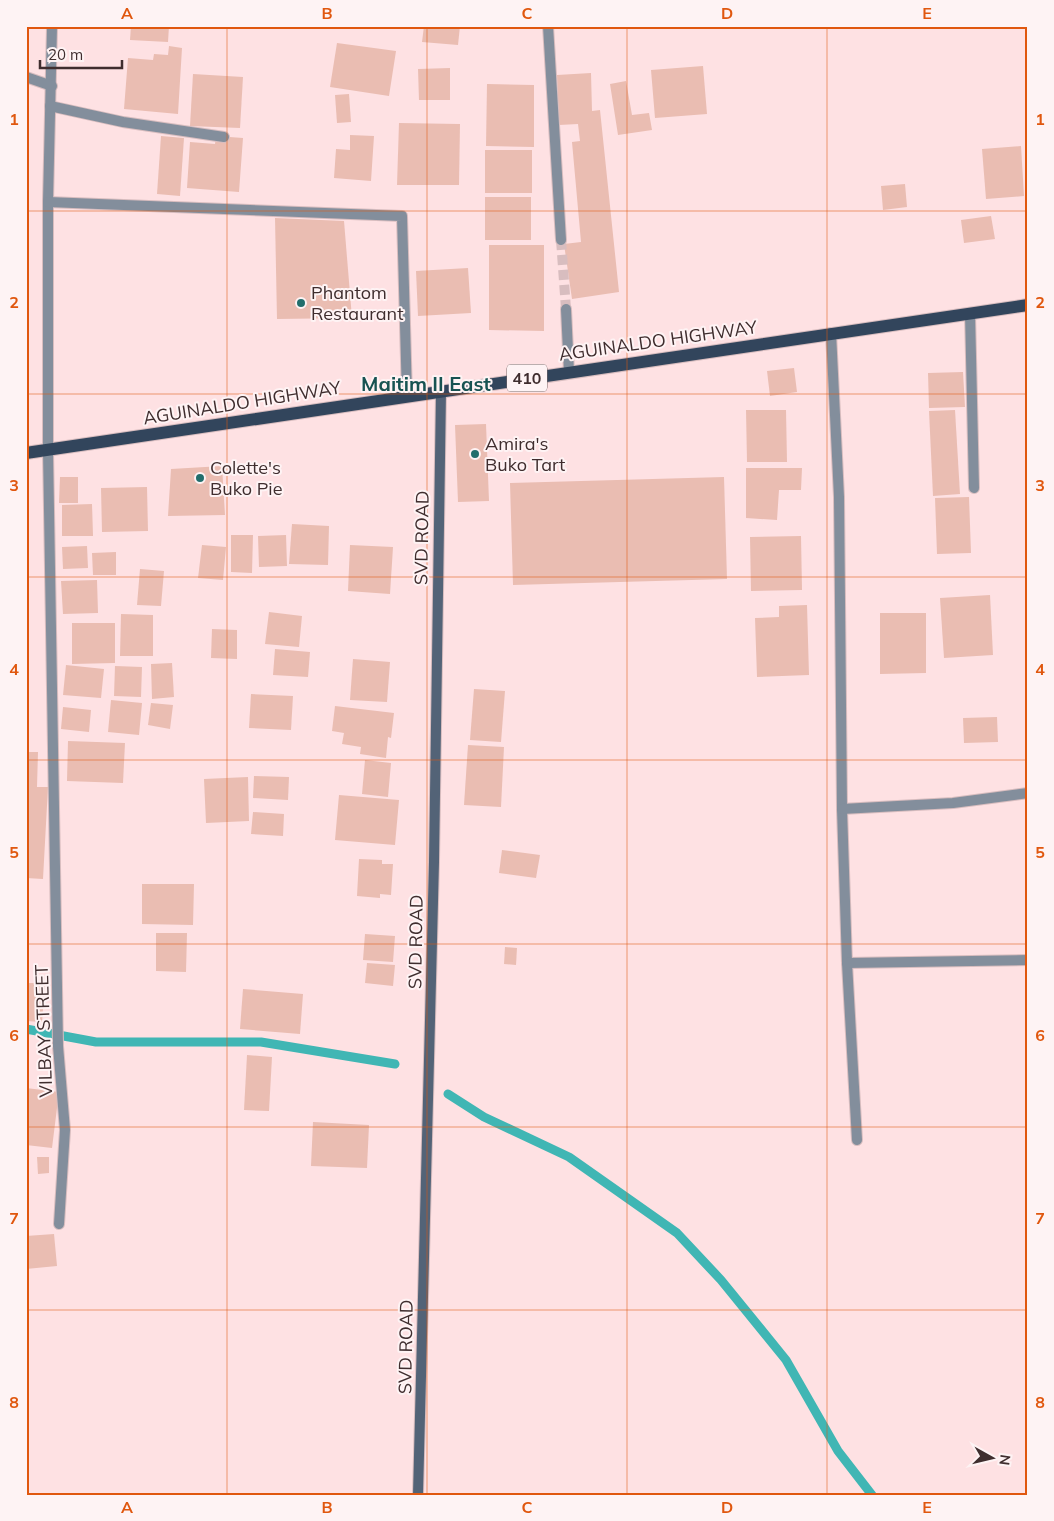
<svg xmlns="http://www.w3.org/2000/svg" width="1054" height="1521" font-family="Mulish,sans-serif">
<rect width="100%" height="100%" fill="#fee1e3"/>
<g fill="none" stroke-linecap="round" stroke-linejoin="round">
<g stroke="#40b6b4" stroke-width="9">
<path d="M26 1029 96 1042H261L395 1064"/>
<path d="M448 1094 484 1117 569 1157 677 1233 721 1280 786 1360 838 1451 872 1495"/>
</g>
</g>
<g fill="#eabdb2">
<path d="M131 26H169L168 42 130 40Z"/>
<path d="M424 26H460L458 45 422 42Z"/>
<path d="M337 43 396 51 389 96 330 87Z"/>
<path d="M169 46 182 48 178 114 124 109 128 58 153 60 154 54 168 55Z"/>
<path d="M703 66 707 114 655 118 651 70Z"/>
<path d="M450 68V100H419L418 69Z"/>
<path d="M591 73 592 111 600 110 619 292 572 299 564 244 581 242 572 142 580 141 578 124 559 125 557 75Z"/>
<path d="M193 74 243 77 240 128 190 126Z"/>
<path d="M626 81 632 115 649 113 652 130 618 135 610 84Z"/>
<path d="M487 84 534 85V147L486 146Z"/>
<path d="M349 94 351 122 337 123 335 95Z"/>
<path d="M399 123 460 124 459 185H397Z"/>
<path d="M350 135 374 136 371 181 334 178 336 149 350 150Z"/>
<path d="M161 136 184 138 180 196 157 194Z"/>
<path d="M216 136 243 138 239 192 187 188 190 142 215 144Z"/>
<path d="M1021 146 1024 196 986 199 982 149Z"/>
<rect x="485" y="150" width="47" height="43"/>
<path d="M905 184 907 207 883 210 881 186Z"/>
<rect x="485" y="197" width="46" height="43"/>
<path d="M991 216 995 239 964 243 961 220Z"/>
<path d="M275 218 344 221 352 318 277 319Z"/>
<path d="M489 245H544V331L489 330Z"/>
<path d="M468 268 471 313 418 316 416 271Z"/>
<path d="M794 368 797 392 770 396 767 371Z"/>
<path d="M963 372 965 407 929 408 928 373Z"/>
<path d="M746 410H786L787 462H747Z"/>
<path d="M955 410 960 494 933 496 929 411Z"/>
<path d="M486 424 489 501 458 502 455 425Z"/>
<path d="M222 466 225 515 168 516 171 469Z"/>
<path d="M746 468H802L801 490H779L777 520 746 518Z"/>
<path d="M60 477H78V503H59Z"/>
<path d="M724 477 727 579 513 585 510 483Z"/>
<path d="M147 487 148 531 102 532 101 488Z"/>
<path d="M969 497 971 553 937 554 935 498Z"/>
<path d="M92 504 93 536H62V505Z"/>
<path d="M292 524 329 526 328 565 289 564Z"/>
<path d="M231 535H253L252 573 231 572Z"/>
<path d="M286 535 287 566 259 567 258 536Z"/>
<path d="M801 536 802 590 751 591 750 537Z"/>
<path d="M202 545 226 547 223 580 198 578Z"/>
<path d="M350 545 393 547 390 594 348 591Z"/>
<path d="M87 546 88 568 63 569 62 547Z"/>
<path d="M116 552V575H93L92 553Z"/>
<path d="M140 569 164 571 161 606 137 605Z"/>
<path d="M97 580 98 613 63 614 61 581Z"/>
<path d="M990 595 993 655 944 658 940 598Z"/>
<path d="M807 605 809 675 757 677 755 618 779 617V606Z"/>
<path d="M269 612 302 616 299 647 265 644Z"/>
<path d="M880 613H926V673L880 674Z"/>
<path d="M121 614 153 615V656H120Z"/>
<path d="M72 623H115V663L72 664Z"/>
<path d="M212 629 237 630V659L211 658Z"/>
<path d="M275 649 310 652 308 677 273 675Z"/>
<path d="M353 659 390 662 387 702 350 700Z"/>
<path d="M172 663 174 697 152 699 151 664Z"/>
<path d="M66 665 104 669 101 698 63 695Z"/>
<path d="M115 666 142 667 141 697 114 696Z"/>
<path d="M474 689 505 691 501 742 470 740Z"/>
<path d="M251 694 293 696 291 730 249 728Z"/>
<path d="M111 700 142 703 139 735 108 732Z"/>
<path d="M151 703 173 705 170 729 148 725Z"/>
<path d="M335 706 394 713 391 738 388 737 386 758 360 754 361 747 342 744 344 733 332 731Z"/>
<path d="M63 707 91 710 89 732 61 729Z"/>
<path d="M997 717 998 742 964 743 963 718Z"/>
<path d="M68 741 125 743 123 783 67 781Z"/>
<path d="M468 745 504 747 501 807 464 805Z"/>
<path d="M26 752H38L37 787H48L43 879 26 878Z"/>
<path d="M365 760 391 763 388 797 362 794Z"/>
<path d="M254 776 289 777 288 800 253 798Z"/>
<path d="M248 777 249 821 206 823 204 779Z"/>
<path d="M339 795 399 800 395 845 335 840Z"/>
<path d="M253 812 284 814 283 836 251 834Z"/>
<path d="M502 850 540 855 536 878 499 873Z"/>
<path d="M359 859 382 860V864H393L391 895 380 894V898L357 896Z"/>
<path d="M142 884H194L193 925 142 924Z"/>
<path d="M156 933H187L186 972 156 971Z"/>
<path d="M365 934 395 936 393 962 363 960Z"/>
<path d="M505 947 517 948 516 965 504 964Z"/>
<path d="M367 963 395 965 393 986 365 983Z"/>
<path d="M26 983H45L42 1022 26 1021Z"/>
<path d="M243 989 303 994 300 1034 240 1029Z"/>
<path d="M247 1055 272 1057 269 1111 244 1110Z"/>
<path d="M26 1088 59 1092 52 1148 26 1145Z"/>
<path d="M313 1122 369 1125 367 1168 311 1166Z"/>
<path d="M37 1157H49V1173L38 1174Z"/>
<path d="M54 1234 57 1266 26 1269V1236Z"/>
</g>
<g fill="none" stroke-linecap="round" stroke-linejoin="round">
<path stroke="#d8bdbf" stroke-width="10" stroke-dasharray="10 5" stroke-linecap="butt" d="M561 240 566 309"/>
<g stroke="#d8bdbf" stroke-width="12">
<g id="minor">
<path d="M52 26 48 202V450L58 1046 65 1130 59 1224"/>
<path d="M548 26 561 240"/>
<path d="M26 77 52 86"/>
<path d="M50 106 123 122 224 137"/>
<path d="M48 202 402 216 407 396"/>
<path d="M566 309 569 372"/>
<path d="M970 313 974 488"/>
<path d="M831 333 839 497 842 809 847 963 857 1140"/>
<path d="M842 809 953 803 1028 793"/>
<path d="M847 963 1028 960"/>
</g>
</g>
<g stroke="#d8bdbf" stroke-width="12">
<path id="secondary" d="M418 1495 434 862 441 391"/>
</g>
<g stroke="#d8bdbf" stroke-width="14">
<path id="primary" d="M26 453 1028 305"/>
</g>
<use href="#minor" stroke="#838e9c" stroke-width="10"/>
<use href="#secondary" stroke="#536377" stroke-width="10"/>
<use href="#primary" stroke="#32455c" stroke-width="12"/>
</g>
<path fill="none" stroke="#e0570e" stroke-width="1" stroke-opacity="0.55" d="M227 26V1495M427 26V1495M627 26V1495M827 26V1495M26 211H1028M26 394H1028M26 577H1028M26 760H1028M26 944H1028M26 1127H1028M26 1310H1028"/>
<g fill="#226e6c" stroke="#fef3f4" stroke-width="2">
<circle cx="301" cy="303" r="5"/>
<circle cx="475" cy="454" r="5"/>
<circle cx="200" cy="478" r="5"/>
</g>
<g text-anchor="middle" stroke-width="4" stroke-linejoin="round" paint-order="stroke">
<rect fill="#fef3f4" stroke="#786869" stroke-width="1" x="507" y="364.5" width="40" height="27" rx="4"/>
<g font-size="16" font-weight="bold" fill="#3f2d2e">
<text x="527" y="384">410</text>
</g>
<g font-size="18" fill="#3f2d2e" stroke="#fef3f4" text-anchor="start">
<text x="311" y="299">Phantom<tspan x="311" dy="21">Restaurant</tspan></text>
<text x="485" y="450">Amira's<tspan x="485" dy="21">Buko Tart</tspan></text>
<text x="210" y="474">Colette's<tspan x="210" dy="21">Buko Pie</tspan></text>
</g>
<g font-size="18" fill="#3f2d2e" stroke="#fef3f4">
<text transform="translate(658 341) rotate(-8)" y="6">AGUINALDO HIGHWAY</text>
<text transform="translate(242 403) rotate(-9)" y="6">AGUINALDO HIGHWAY</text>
<text transform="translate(422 538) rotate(-89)" y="6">SVD ROAD</text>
<text transform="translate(416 942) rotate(-89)" y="6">SVD ROAD</text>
<text transform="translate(44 1031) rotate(-92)" y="6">VILBAY STREET</text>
<text transform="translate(406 1347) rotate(-89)" y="6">SVD ROAD</text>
</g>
<g font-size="20" font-weight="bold" fill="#175352" stroke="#fef3f4">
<text x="426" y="391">Maitim II East</text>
</g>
</g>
<rect width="1054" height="1521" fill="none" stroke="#fef3f4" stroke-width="55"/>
<g transform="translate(992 1458) rotate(98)" stroke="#fef3f4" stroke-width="4" paint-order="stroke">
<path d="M0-4L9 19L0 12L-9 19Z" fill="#3f2d2e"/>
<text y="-8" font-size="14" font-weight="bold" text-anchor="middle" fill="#3f2d2e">N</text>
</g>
<path d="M40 60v8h82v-8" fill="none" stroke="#3f2d2e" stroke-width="2.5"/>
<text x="48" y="60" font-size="15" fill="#3f2d2e" stroke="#fef3f4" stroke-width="4" paint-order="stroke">20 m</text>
<rect x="28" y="28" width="998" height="1466" fill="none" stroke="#e0570e" stroke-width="2"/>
<g font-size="16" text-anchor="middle" font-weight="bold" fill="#e0570e">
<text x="127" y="19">A</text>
<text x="327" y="19">B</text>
<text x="527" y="19">C</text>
<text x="727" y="19">D</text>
<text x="927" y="19">E</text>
<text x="14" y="125">1</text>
<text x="1040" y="125">1</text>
<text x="14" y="308">2</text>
<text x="1040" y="308">2</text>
<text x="14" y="491">3</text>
<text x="1040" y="491">3</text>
<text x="14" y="675">4</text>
<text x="1040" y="675">4</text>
<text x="14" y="858">5</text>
<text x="1040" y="858">5</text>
<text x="14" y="1041">6</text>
<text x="1040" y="1041">6</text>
<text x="14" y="1224">7</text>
<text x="1040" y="1224">7</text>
<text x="14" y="1408">8</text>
<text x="1040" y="1408">8</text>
<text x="127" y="1513">A</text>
<text x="327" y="1513">B</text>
<text x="527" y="1513">C</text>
<text x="727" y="1513">D</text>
<text x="927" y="1513">E</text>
</g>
</svg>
